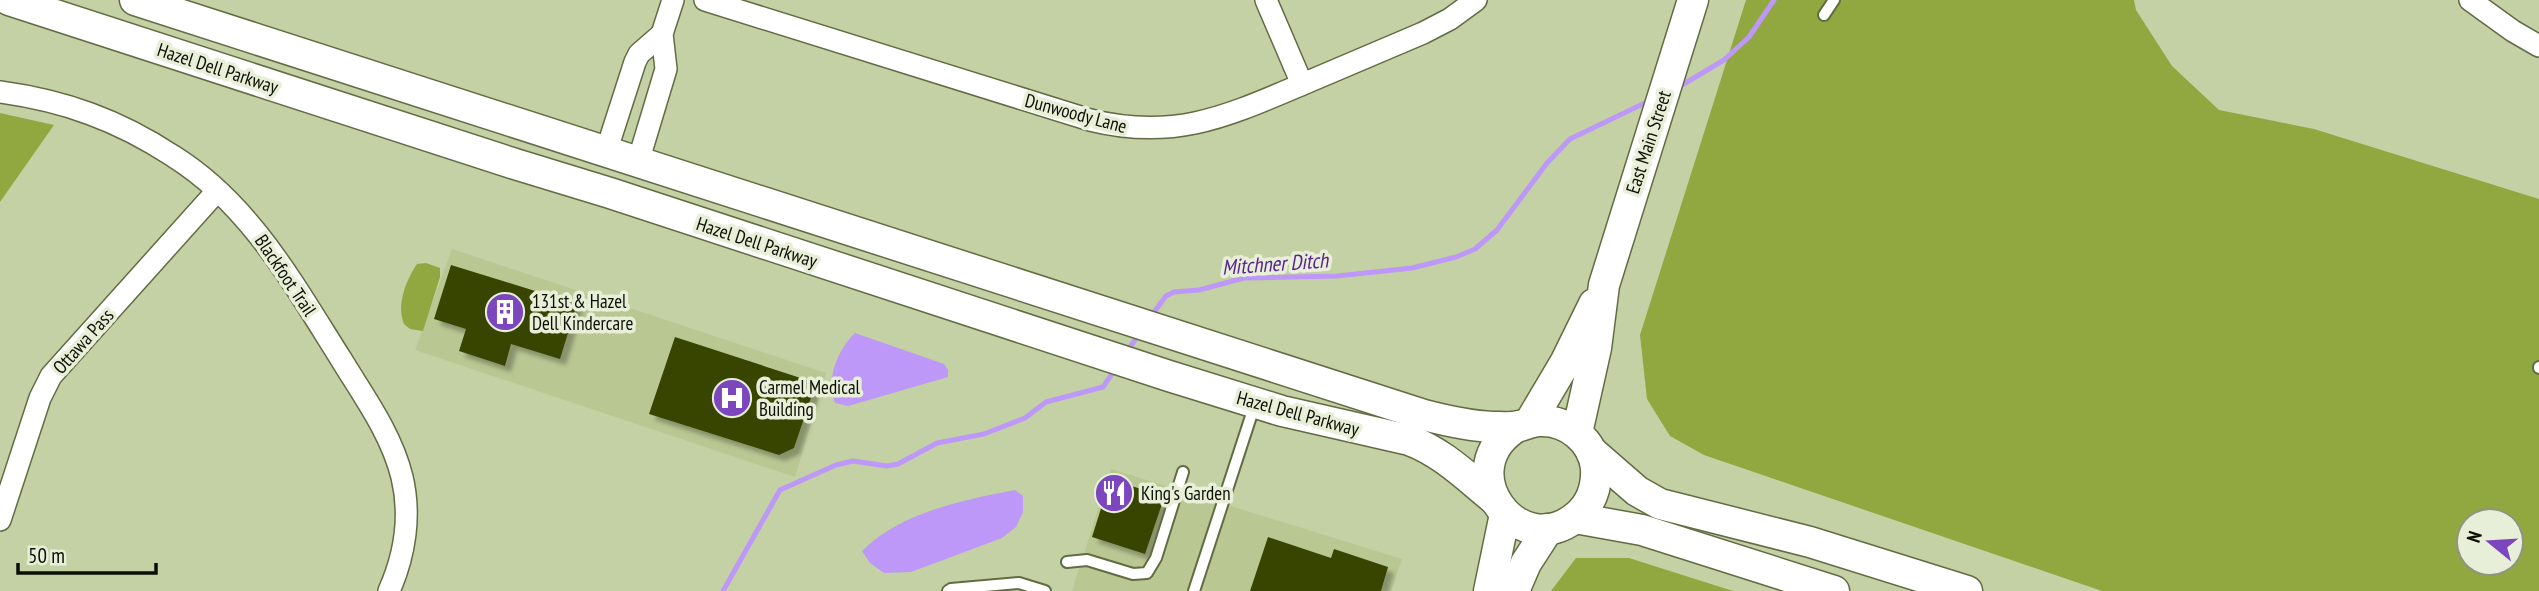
<svg xmlns="http://www.w3.org/2000/svg" width="2539" height="591" font-family="'PT Sans Narrow',sans-serif">
<defs>
<filter id="shadow"><feDropShadow dx="6" dy="6" stdDeviation="2" flood-color="#0004"/></filter>
</defs>
<rect width="100%" height="100%" fill="#c4d1a4"/>
<g fill="#b9c793">
<path d="M452 249 826 373 795 477 415 350Z"/>
<path d="M1111 469 1402 559 1391 591H1072Z"/>
</g>
<g fill="#90a83f" fill-rule="evenodd">
<path d="M1746 0H2134L2136 10 2172 66 2219 110 2314 129 2539 199V591H2102L1704 455 1670 436 1647 399 1640 335ZM2469 521H2511V563H2469Z"/>
<path d="M0 113 54 125 0 202Z"/>
<path d="M426 263 440 268V277L423 331 410 329 404 324C396 305 406 280 417 264Z"/>
<path d="M1576 558H1629L1733 591H1551Z"/>
</g>
<g fill="#bd98f8">
<path d="M855 333 944 364 948 370V377L848 406 835 403C825 380 838 349 855 333Z"/>
<path d="M1015 490 1023 496V512L1016 527 1002 538 911 572 884 573 870 563 862 551C901 512 963 500 1015 490Z"/>
</g>
<g fill="none" stroke-linecap="round" stroke-linejoin="round">
<g stroke="#bd98f8" stroke-width="5">
<path d="M1677 88 1724 60 1749 37 1774 0"/>
<path d="M1151 316 1166 296 1174 292 1199 290 1244 278 1337 276 1412 268 1456 257 1475 249 1497 230 1547 163 1570 139 1649 101"/>
<path d="M1127 351 1140 333"/>
<path d="M723 591 780 490 836 465 853 461 887 466 898 464 937 443 984 434 1025 418 1046 402 1103 387 1116 368"/>
</g>
</g>
<g fill="#384405" filter="url(#shadow)">
<path d="M451 265 577 304 560 359 511 344 505 366 459 351 466 329 434 319Z"/>
<path d="M675 337 816 383 794 448 779 455 649 414Z"/>
<path d="M1110 480 1152 492 1150 498 1163 501 1145 554 1092 537Z"/>
<path d="M1268 537 1331 558 1334 549 1388 567 1381 591H1250Z"/>
</g>
<g fill="none" stroke-linecap="round" stroke-linejoin="round">
<g stroke="#616c43" stroke-width="14">
<g id="lane">
<path d="M1824 15 1834 0"/>
<path d="M2539 367V368"/>
<path d="M1067 562 1087 560 1133 574 1147 573 1156 558 1183 472"/>
<path d="M948 591 951 589 1019 583 1045 591"/>
<path d="M1194 591 1255 404"/>
</g>
</g>
<g stroke="#616c43" stroke-width="24">
<g id="street">
<path d="M705 0 1090 120C1175 141 1227 116 1303 84 1343 67 1383 50 1423 33L1450 19 1476 0"/>
<path d="M1266 0 1302 84"/>
<path d="M2470 0 2513 31 2539 46"/>
<path d="M0 92C65 101 118 120 173 156 250 204 294 285 341 359 364 397 391 433 402 477 411 515 405 555 389 591"/>
<path d="M606 152 635 62 639 54 662 34"/>
<path d="M638 162 666 69 662 34 673 0"/>
<path d="M0 520 40 398 51 376 217 191"/>
</g>
</g>
<g stroke="#616c43" stroke-width="33">
<g id="secondary">
<path d="M9 0 515 164 610 193 1169 376 1282 411 1409 440C1442 452 1467 477 1494 499"/>
<path d="M135 0 1424 415C1447 421 1469 426 1493 427 1501 427 1511 428 1520 426 1527 424 1533 421 1540 421 1568 420 1593 441 1596 468 1597 487 1591 504 1577 516 1519 565 1447 469 1518 426"/>
<path d="M1530 422 1565 363 1594 304"/>
<path d="M1577 433 1596 348 1604 285 1693 0"/>
<path d="M1591 451 1637 491 1660 504 1810 542 1967 591"/>
<path d="M1575 518 1642 530 1834 591"/>
<path d="M1489 591 1505 514"/>
<path d="M1514 591 1526 563 1548 529"/>
</g>
</g>
<use href="#lane" stroke="#fff" stroke-width="10"/>
<use href="#street" stroke="#fff" stroke-width="21"/>
<use href="#secondary" stroke="#fff" stroke-width="30"/>
</g>
<defs>
<g id="building-disc" transform="scale(2.0125)"><circle r="9.5" fill="#7c46be" stroke="#e8efd8"/><path d="M-4-6H4V6H1V3H-1V6H-4ZM-2.5-4.3h1.7v1.8h-1.7ZM.8-4.3h1.7v1.8H.8ZM-2.5-1h1.7V.8h-1.7ZM.8-1h1.7V.8H.8Z" fill="#fff"/></g>
<g id="hospital-disc" transform="scale(2.0125)"><circle r="9.5" fill="#7c46be" stroke="#e8efd8"/><path d="M-5-5h3v3.5h4V-5h3V5h-3V1.5h-4V5h-3Z" fill="#fff"/></g>
<g id="restaurant-disc" transform="scale(2.0125)"><circle r="9.5" fill="#7c46be" stroke="#e8efd8"/><path d="M-5-6h1v4h1v-4h1v4h1v-4h1v5L-1.5 .5V6h-2V.5L-5-1ZM5-6V6H3V1.5H1.5Q1.5-4 5-6Z" fill="#fff"/></g>
</defs>
<g fill-rule="evenodd">
<use href="#building-disc" x="505" y="312"/>
<use href="#hospital-disc" x="732" y="398"/>
<use href="#restaurant-disc" x="1114" y="493"/>
</g>
<g text-anchor="middle" stroke-width="7" stroke-linejoin="round" paint-order="stroke">
<g font-size="19" fill="#0b0f02" stroke="#e8efd8">
<text transform="translate(218 68) rotate(18)" y="7">Hazel Dell Parkway</text>
<text transform="translate(1076 113) rotate(15)" y="7">Dunwoody Lane</text>
<text transform="translate(1648 142) rotate(-72)" y="7">East Main Street</text>
<text transform="translate(757 242) rotate(18)" y="7">Hazel Dell Parkway</text>
<text transform="translate(286 275) rotate(56)" y="7">Blackfoot Trail</text>
<text transform="translate(83 341) rotate(-48)" y="7">Ottawa Pass</text>
<text transform="translate(1298 413) rotate(15)" y="7">Hazel Dell Parkway</text>
</g>
<g font-size="19" fill="#0b0f02" stroke="#e8efd8" text-anchor="start">
<text x="532" y="308">131st &amp; Hazel<tspan x="532" dy="22">Dell Kindercare</tspan></text>
<text x="759" y="394">Carmel Medical<tspan x="759" dy="22">Building</tspan></text>
<text x="1141" y="500">King's Garden</text>
</g>
<g font-size="21" font-style="italic" fill="#582391" stroke="#e8efd8">
<text transform="translate(1275 264) rotate(-4)" y="7">Mitchner Ditch</text>
</g>
</g>
<g transform="translate(2490 542) rotate(288)"><circle r="33" fill="#e8efd8" stroke="#909582" stroke-width="2"/>
<path d="M0-5L12 26L0 18L-12 26Z" fill="#7c46be"/>
<text y="-10" font-size="19" font-weight="bold" text-anchor="middle" fill="#0b0f02">N</text>
</g>
<path d="M18 563v10h138v-10" fill="none" stroke="#0b0f02" stroke-width="3.5"/>
<text x="28" y="563" font-size="21" fill="#0b0f02" stroke="#e8efd8" stroke-width="5" paint-order="stroke">50 m</text>
</svg>
